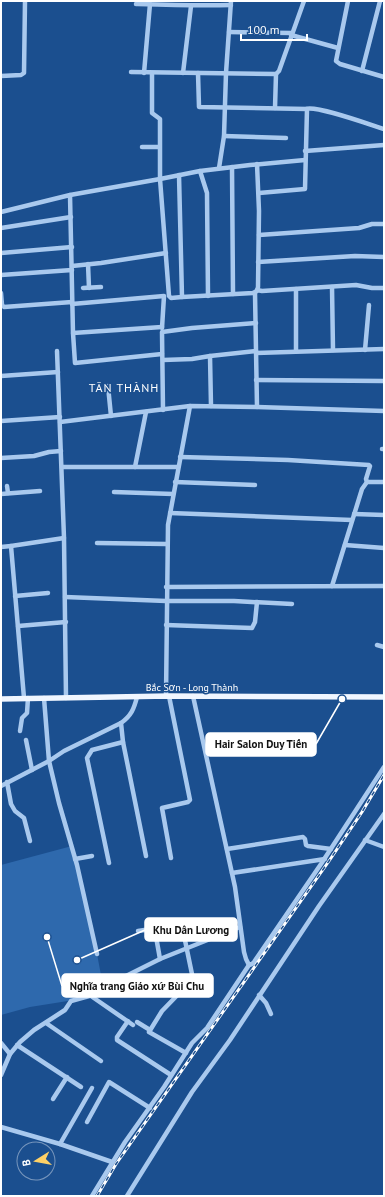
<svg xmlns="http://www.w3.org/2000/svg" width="385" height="1197" font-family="'PT Sans',sans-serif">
<rect width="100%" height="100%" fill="#1b4f8f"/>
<path fill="#2e69ad" d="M72 846 97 954 104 991 74 1000 30 1007 1 1015V865Z"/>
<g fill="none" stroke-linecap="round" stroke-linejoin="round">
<g stroke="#a9c9ee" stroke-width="4.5">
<path d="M348 1 336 61 340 64 384 77"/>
<path d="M136 4C168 5 199 6 231 5"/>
<path d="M229 32 292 33"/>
<path d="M291 35 338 48"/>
<path d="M362 71 380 1"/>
<path d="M131 72 276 74 279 71 304 1"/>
<path d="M144 73 150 4"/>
<path d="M152 73V113L160 119V179L200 171 207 193 208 296"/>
<path d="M183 73 191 6"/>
<path d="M198 73 199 107 307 109 305 189 259 193"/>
<path d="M1 76 21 75 24 73 25 1"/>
<path d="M275 108 276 74"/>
<path d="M306 109C316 105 371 125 384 129"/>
<path d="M224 136 286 138"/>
<path d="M142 147H159"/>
<path d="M305 151 384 145"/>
<path d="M232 167 233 294"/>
<path d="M219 168 224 136 226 73 231 1"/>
<path d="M200 171 250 165 305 160"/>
<path d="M179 175 182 297 253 293 257 291 258 287 259 211 257 164"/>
<path d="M70 195 73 333 162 327"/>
<path d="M1 212 70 195 160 179 169 296 171 298 182 297"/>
<path d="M1 228 71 217"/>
<path d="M259 235 359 228 372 224H384"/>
<path d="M1 253 72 247"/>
<path d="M258 262 355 256 384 257"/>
<path d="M88 264 89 288"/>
<path d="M72 266 101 263 166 253"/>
<path d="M1 275 72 270"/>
<path d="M332 287 333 350"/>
<path d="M83 288 101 287"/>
<path d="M296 289V351"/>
<path d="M257 290 262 291 356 285 372 288H384"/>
<path d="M1 293 2 305 4 307 72 302"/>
<path d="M72 304 164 296 162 328"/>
<path d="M73 333 75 363 162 354"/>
<path d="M365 350 369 305"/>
<path d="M57 351 64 538 66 698"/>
<path d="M256 353 384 349"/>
<path d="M210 356 256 351"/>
<path d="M163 360 192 359 210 356 211 406"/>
<path d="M1 376 58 372"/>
<path d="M256 380 384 381"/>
<path d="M108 386 111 416"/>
<path d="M257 407 384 411"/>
<path d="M163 410 162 332 192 328 256 323"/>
<path d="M1 421 60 417"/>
<path d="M60 422 190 406"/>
<path d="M382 449H384"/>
<path d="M180 457 288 460 369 465 370 466 366 479 367 482"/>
<path d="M1 458 34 456 49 452 61 451"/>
<path d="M62 467H178"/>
<path d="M135 467 146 412"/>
<path d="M175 482 255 485"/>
<path d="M7 486 8 493"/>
<path d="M114 492 173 494"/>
<path d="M1 494 40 491"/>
<path d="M170 513 352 520"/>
<path d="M354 514 384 515"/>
<path d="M97 543 166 544"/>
<path d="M345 545 384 548"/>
<path d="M11 546 64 538"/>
<path d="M1 547 11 546 24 698"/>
<path d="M332 586 362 489 367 482H384"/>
<path d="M166 587 384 586"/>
<path d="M15 596 48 593"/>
<path d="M65 597 166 601H234L292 604"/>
<path d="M166 625 252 628 255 622 257 602"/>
<path d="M18 626 66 622"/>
<path d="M377 645 384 647"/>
<path d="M166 696 168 525 190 406 257 407 255 293"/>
<path d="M169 696 190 800 188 802 162 808 171 858"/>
<path d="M193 696 235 887 244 952 246 959 249 965 252 964 254 962 321 864 384 767"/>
<path d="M44 698 49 761 59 803 77 865 97 954"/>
<path d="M121 723 123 742 146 856"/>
<path d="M20 731 22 718 27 713 28 698"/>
<path d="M26 740 32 770"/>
<path d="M7 782 11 804 15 811 24 818 30 841"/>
<path d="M1 786 49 761 64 751 121 723C131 716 134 709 137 697"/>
<path d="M365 840 384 847"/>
<path d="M227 849 303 837 305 839 306 845 308 846 331 849"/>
<path d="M75 859 92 856"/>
<path d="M109 863 87 758 92 750 123 742"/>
<path d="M232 873 325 859"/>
<path d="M181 921 193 979 162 1011 149 1032 186 1053"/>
<path d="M138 931 151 929 155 931 160 959"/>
<path d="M259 995 266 1003 271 1014"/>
<path d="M91 996 133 1025"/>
<path d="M128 1021 117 1037V1040L171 1075"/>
<path d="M137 1022 150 1030"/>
<path d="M46 1023 101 1061"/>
<path d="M1 1043 10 1054"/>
<path d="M17 1045 81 1087"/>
<path d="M1 1075 10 1054 20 1042 34 1030 65 1010 71 1001 100 993 112 983 160 959 240 927"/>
<path d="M53 1099 67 1077"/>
<path d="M87 1122 109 1082 150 1108"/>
<path d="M1 1127 60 1144 112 1162"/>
<path d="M60 1144 92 1088"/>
<path d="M92 1196 125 1142 164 1087 192 1043 207 1028 249 965"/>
<path d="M127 1196 192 1092 230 1040 319 906 384 814"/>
</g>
<path stroke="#f0f6ff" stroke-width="5.5" d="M1 699 169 696 384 697"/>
<g stroke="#fff" stroke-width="3">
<path id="rail" d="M97 1196 116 1164 329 861 362 812 384 775"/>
</g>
<use href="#rail" stroke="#1b4f8f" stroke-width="1.5" stroke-dasharray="4.5" stroke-linecap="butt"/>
</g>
<g text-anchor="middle" stroke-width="3" stroke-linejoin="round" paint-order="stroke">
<g font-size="10" fill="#fff" stroke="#1b4f8f">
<text x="192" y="691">Bắc Sơn - Long Thành</text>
</g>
<g font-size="12" letter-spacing="1" fill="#fff" stroke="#1b4f8f">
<text x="124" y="392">TÂN THÀNH</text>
</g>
</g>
<path fill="none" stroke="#fff" stroke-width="1.5" d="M342 699L316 744M77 960L145 930M47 937L62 986"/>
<g fill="#fff" stroke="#1b4f8f" stroke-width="1.5">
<circle cx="342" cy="699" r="4"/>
<circle cx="77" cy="960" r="4"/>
<circle cx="47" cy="937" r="4"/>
</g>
<g fill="#fff" stroke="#fff" stroke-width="1.5">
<rect x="206" y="733" width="110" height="23" rx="4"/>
<rect x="145" y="918" width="92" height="23" rx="4"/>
<rect x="62" y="974" width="151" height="23" rx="4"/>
</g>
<g font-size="11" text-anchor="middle" font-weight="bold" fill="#111">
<text x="261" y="748">Hair Salon Duy Tiến</text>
<text x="191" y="934">Khu Dân Lương</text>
<text x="137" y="990">Nghĩa trang Giáo xứ Bùi Chu</text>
</g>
<rect width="385" height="1197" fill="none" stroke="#ffffff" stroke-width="4"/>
<g transform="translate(36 1161) rotate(259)"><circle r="19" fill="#1b4f8f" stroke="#7695bc"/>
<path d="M0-3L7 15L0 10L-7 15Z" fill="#ffd166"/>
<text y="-6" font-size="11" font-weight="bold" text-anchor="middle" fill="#ffffff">B</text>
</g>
<path d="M241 34v6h66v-6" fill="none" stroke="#ffffff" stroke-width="2"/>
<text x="247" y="34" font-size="12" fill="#ffffff" stroke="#1b4f8f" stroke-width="3" paint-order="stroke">100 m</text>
</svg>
